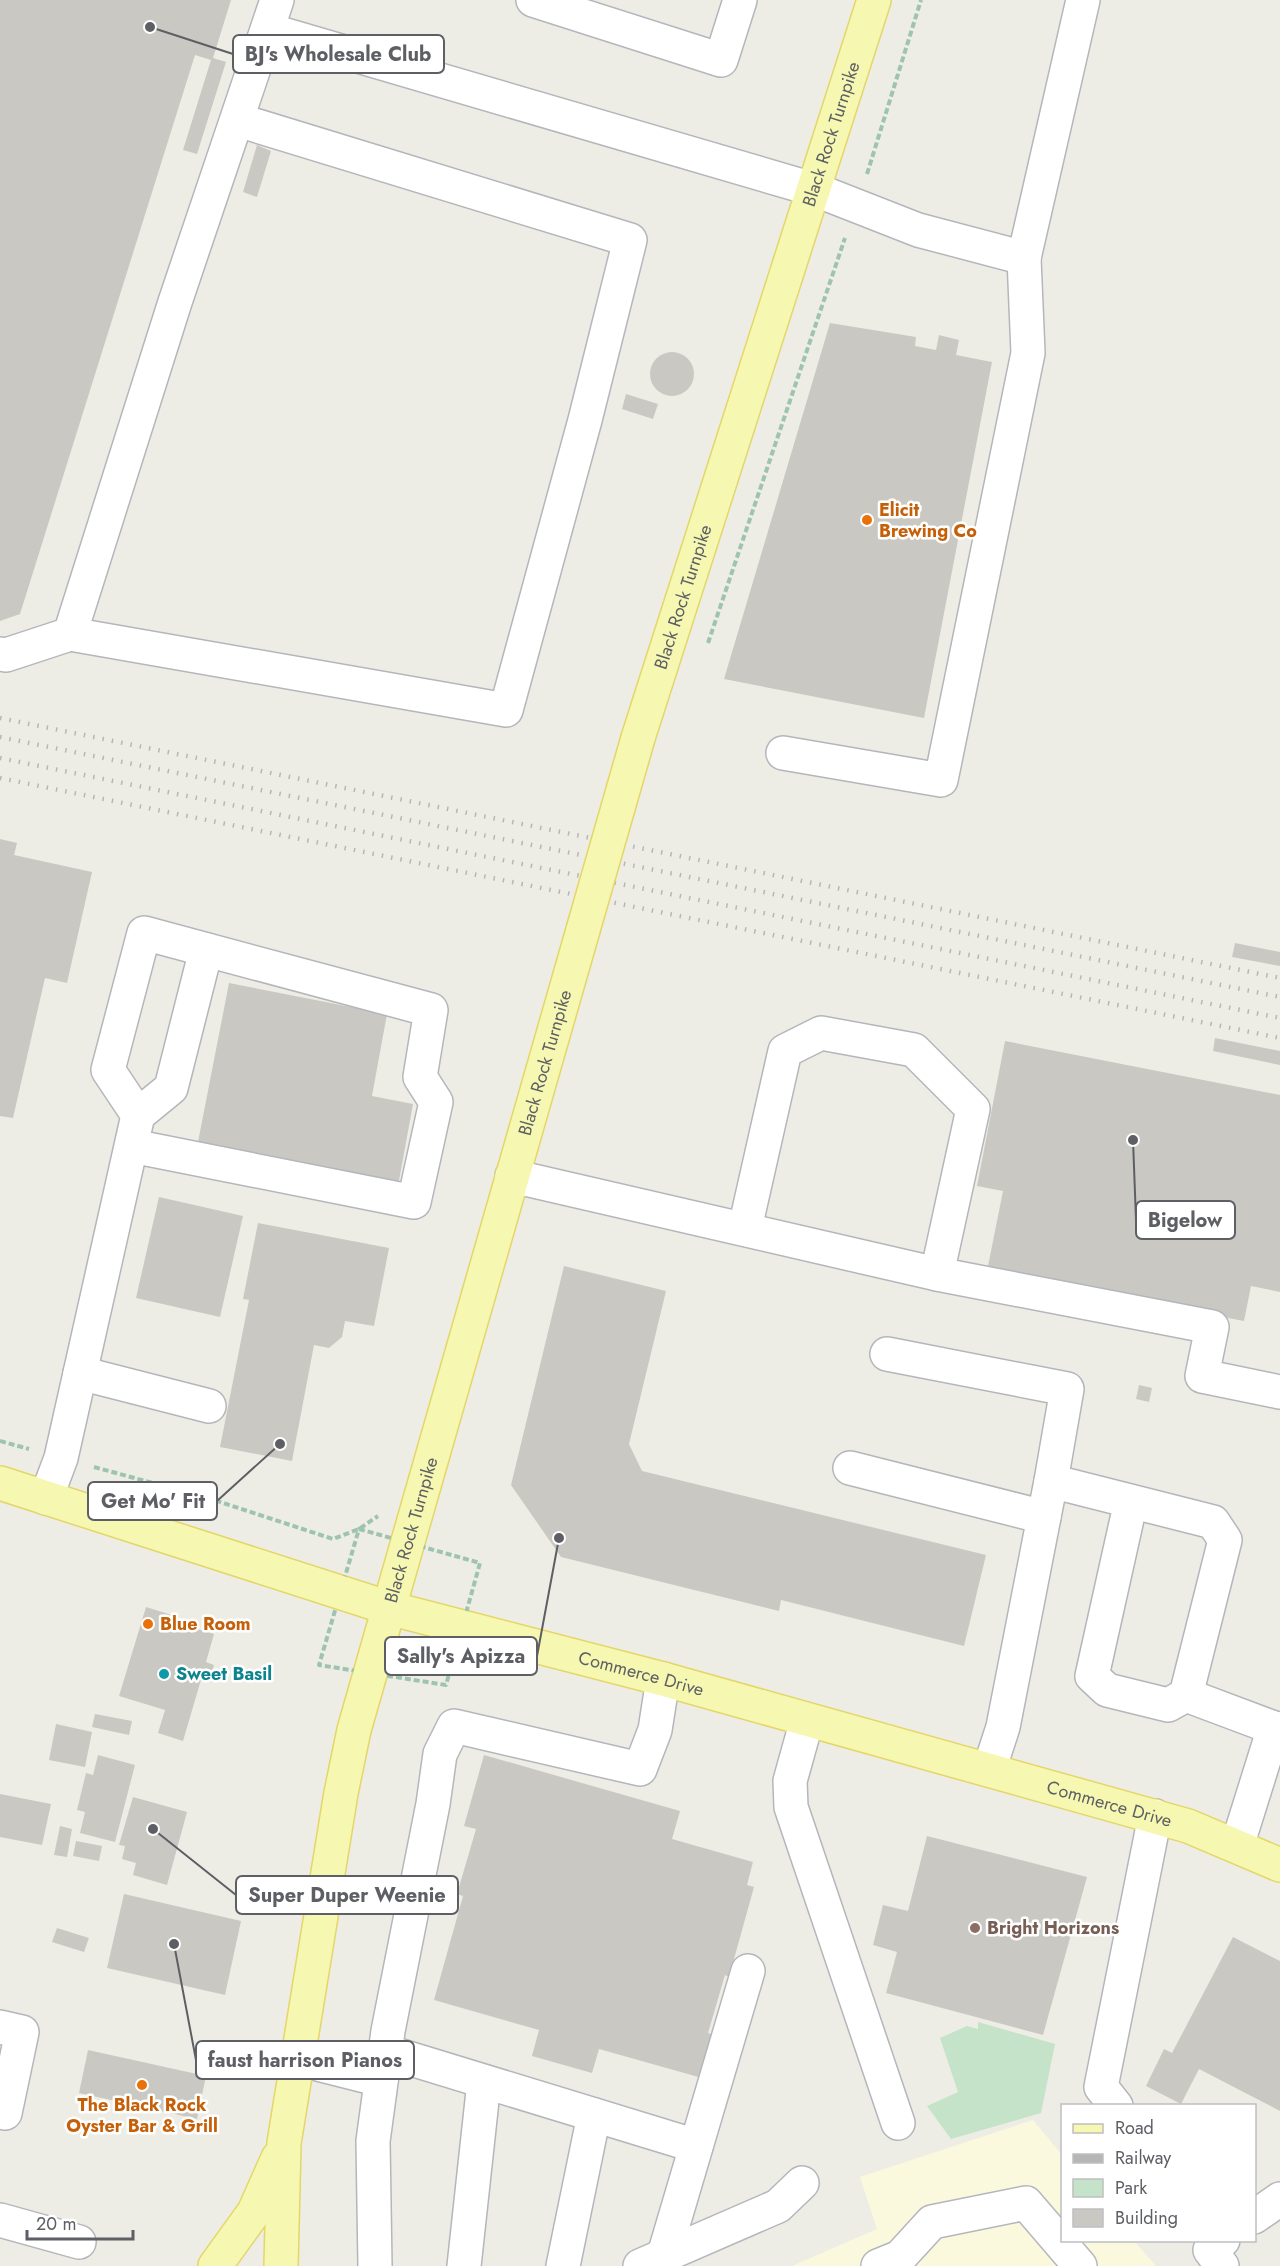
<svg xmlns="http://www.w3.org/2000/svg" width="1280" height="2266" font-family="Jost,sans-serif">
<rect width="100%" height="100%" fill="#eeede5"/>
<path fill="#fbf9dd" d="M1033 2120 1062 2155V2240L1134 2241 1156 2266H792L877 2229 860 2177Z"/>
<path fill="#c4e3c9" d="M978 2022 1055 2044 1041 2113 951 2139 927 2106 958 2092 940 2038 967 2026 978 2029Z"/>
<g fill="#c9c8c2">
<path d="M0 0H231L213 58 226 62 197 154 183 150 211 60 195 55 20 614 0 621Z"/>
<path d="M257 145 271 151 257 197 243 192Z"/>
<path d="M830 323 916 337 915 346 936 350 939 335 959 340 956 355 992 362 924 718 724 679Z"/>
<circle cx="672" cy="374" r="22"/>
<path d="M626 394 658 404 653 419 622 409Z"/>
<path d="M0 839 17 843 14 855 92 872 67 983 45 978 13 1118 0 1116Z"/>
<path d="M1235 943 1280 952V966L1232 957Z"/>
<path d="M229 983 387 1014 372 1096 413 1104 398 1186 197 1147Z"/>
<path d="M1215 1038 1280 1051V1065L1213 1051Z"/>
<path d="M1005 1041 1280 1095V1292L1251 1286 1244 1321 987 1271 1003 1191 977 1186Z"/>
<path d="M159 1197 243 1216 220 1317 136 1298Z"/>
<path d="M258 1223 389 1248 374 1326 345 1321 342 1337 329 1348 314 1345 292 1461 220 1447 249 1300 243 1299Z"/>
<path d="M564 1266 666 1291 629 1444 642 1471 986 1555 964 1646 781 1600 779 1611 561 1557 511 1485Z"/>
<path d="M1139 1385 1152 1388 1149 1402 1136 1399Z"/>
<path d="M146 1607 175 1616 174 1622 214 1634 206 1662 214 1665 211 1675 203 1673 183 1741 158 1733 165 1710 119 1696Z"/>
<path d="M95 1714 132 1721 129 1735 92 1727Z"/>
<path d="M56 1724 92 1732 85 1767 49 1760Z"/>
<path d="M98 1755 135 1765 115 1842 80 1833 85 1812 77 1810 86 1773 93 1775Z"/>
<path d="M484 1755 680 1811 672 1839 753 1862 747 1885 754 1887 729 1977 725 1975 708 2033 714 2035 702 2078 599 2049 592 2073 532 2056 539 2030 434 2000 463 1896 457 1894 476 1829 464 1826Z"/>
<path d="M0 1794 51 1804 42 1845 0 1837Z"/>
<path d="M133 1797 187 1812 167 1885 133 1875 136 1863 122 1859 125 1846 119 1845Z"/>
<path d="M60 1826 72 1829 67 1857 54 1855Z"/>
<path d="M927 1836 1087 1877 1043 2035 886 1993 897 1952 873 1945 883 1905 908 1911Z"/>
<path d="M76 1841 102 1846 99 1861 73 1856Z"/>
<path d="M124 1894 241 1921 225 1995 107 1968Z"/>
<path d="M57 1928 89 1938 84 1952 52 1942Z"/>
<path d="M1233 1937 1280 1961V2111L1199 2069 1181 2104 1146 2086 1164 2049 1172 2053Z"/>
<path d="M88 2050 206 2076 197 2119 79 2093Z"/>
</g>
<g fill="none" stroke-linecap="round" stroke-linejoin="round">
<g stroke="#b5b6bb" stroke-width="36">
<g id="minor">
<path d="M533 0 721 60 740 0"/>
<path d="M269 30 816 190 918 230 1024 258 1083 0"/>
<path d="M70 634 506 710 585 420 630 240 238 120"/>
<path d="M0 654 6 655 70 634 175 302 277 0"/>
<path d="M783 753 941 780 1028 353 1024 258"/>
<path d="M138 1115 171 1088 206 950"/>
<path d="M512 1176 937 1274 1212 1327 1202 1376 1280 1392"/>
<path d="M745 1228 785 1051 821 1033 914 1050 973 1109 937 1274"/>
<path d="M887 1354 1067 1389 1051 1481"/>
<path d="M80 1373 209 1406"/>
<path d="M850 1468 1044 1517"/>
<path d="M46 1498 61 1458 138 1115 108 1070 144 933 431 1010 420 1077 436 1102 414 1202 132 1146"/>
<path d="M1186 1695 1274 1728"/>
<path d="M807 1720 790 1781 791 1807 898 2123"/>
<path d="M989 1770 1003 1727 1051 1481 1213 1522 1225 1540 1186 1695 1168 1705 1107 1690 1092 1676 1131 1501"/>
<path d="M1237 1846 1274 1728 1280 1730"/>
<path d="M0 2027 22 2032 5 2113 0 2112"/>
<path d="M385 2051 696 2146"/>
<path d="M298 2059 381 2080"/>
<path d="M1116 2106 1101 2087 1155 1816"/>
<path d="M1254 2217 1280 2199"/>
<path d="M0 2220 79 2242"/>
<path d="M664 2255 748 1971"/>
<path d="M375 2266 373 2141 388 2031 433 1804 440 1754 454 1726 640 1769 655 1730 663 1679"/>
<path d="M464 2266 484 2082"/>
<path d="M563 2266 594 2115"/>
<path d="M640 2266 778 2206 802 2183"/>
<path d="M878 2266 900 2257 932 2222 1026 2203 1080 2266"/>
<path d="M1222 2266 1210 2250 1223 2240"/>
</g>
</g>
<g stroke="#e4d668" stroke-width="36">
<g id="major">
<path id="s1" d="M638 738 874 0"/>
<path id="s2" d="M0 1483 389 1608 663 1679 1188 1826 1280 1865"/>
<path d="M215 2266 254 2212 278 2158"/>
<path id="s3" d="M281 2266 284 2143 341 1793 354 1730 583 930"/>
</g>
</g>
<g stroke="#9ec3af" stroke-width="4" stroke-dasharray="6 3" stroke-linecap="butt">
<path d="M867 174 921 0"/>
<path d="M708 643 845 238"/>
<path d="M0 1441 29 1449"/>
<path d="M94 1467 208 1498 333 1539 359 1529 378 1516"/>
<path d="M359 1529 480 1563 446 1685 319 1665Z"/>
</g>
<use href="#minor" stroke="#fff" stroke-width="33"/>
<use href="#major" stroke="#f6f7b1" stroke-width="33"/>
<g stroke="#b5b6b6" stroke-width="4.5" stroke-dasharray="1.5 8" stroke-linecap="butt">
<path d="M0 718 1280 978"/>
<path d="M0 737 1280 997"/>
<path d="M0 758 1280 1018"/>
<path d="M0 778 1280 1038"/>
</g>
<g stroke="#e4d668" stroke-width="36" stroke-linecap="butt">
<path id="major-bridge" d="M583 930 638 738"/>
</g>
<use href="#major-bridge" stroke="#f6f7b1" stroke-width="33"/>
</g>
<g fill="#e8710a" stroke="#fff" stroke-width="2">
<circle cx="867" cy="520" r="6"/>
<circle cx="148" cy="1624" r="6"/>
<circle cx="142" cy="2085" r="6"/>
</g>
<circle fill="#0f9aa8" stroke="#fff" stroke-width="2" cx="164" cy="1674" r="6"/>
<circle fill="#8d6e63" stroke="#fff" stroke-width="2" cx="975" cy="1928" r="6"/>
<g text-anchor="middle" stroke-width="5" stroke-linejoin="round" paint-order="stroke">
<g font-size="18" fill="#5d5f64" stroke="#fff">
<text dy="6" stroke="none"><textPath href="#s1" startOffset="634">Black Rock Turnpike</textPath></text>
<text dy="6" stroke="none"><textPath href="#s1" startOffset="148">Black Rock Turnpike</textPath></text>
<text dy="6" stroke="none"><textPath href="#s3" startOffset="1236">Black Rock Turnpike</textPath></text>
<text dy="6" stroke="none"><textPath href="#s3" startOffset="750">Black Rock Turnpike</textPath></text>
<text dy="6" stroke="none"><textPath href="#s2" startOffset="669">Commerce Drive</textPath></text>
<text dy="6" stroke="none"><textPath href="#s2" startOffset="1155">Commerce Drive</textPath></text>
</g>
<g font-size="18" font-weight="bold" fill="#c56008" stroke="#fff" text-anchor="start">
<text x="879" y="516">Elicit<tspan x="879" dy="21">Brewing Co</tspan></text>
<text x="160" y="1630">Blue Room</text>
<text x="142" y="2111" text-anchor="middle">The Black Rock<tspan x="142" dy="21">Oyster Bar &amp; Grill</tspan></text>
</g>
<g font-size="18" font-weight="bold" fill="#0d838f" stroke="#fff" text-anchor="start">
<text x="176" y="1680">Sweet Basil</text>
</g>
<g font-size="18" font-weight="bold" fill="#785e54" stroke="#fff" text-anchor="start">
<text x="987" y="1934">Bright Horizons</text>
</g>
</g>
<path fill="none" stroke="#5d5f64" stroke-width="2" d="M150 27L233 54M1133 1140L1136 1220M280 1444L217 1501M559 1538L537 1656M153 1829L236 1895M174 1944L196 2060"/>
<g fill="#5d5f64" stroke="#fff" stroke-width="2">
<circle cx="150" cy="27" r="6"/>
<circle cx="1133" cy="1140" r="6"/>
<circle cx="280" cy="1444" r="6"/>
<circle cx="559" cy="1538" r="6"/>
<circle cx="153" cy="1829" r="6"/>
<circle cx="174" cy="1944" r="6"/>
</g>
<g fill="#fff" stroke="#5d5f64" stroke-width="2">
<rect x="233" y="35" width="211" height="38" rx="6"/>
<rect x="1136" y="1201" width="99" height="38" rx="6"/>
<rect x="88" y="1482" width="129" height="38" rx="6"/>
<rect x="385" y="1637" width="152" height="38" rx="6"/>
<rect x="236" y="1876" width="222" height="38" rx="6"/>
<rect x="196" y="2041" width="218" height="38" rx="6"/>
</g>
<g font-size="20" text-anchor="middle" font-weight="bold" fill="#5d5f64">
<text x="338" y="61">BJ's Wholesale Club</text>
<text x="1185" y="1227">Bigelow</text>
<text x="153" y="1508">Get Mo' Fit</text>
<text x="461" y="1663">Sally's Apizza</text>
<text x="347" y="1902">Super Duper Weenie</text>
<text x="305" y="2067">faust harrison Pianos</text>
</g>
<rect x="1061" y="2104" width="195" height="138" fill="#ffffff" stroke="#bebfc1" stroke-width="1.5"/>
<rect x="1073" y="2124" width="30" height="9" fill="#f6f7b1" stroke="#bebfc1" stroke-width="1.5"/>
<text x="1115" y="2134" font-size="18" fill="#5d5f64">Road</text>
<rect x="1073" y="2154" width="30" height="9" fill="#b5b6b6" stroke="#bebfc1" stroke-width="1.5"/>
<text x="1115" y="2164" font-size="18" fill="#5d5f64">Railway</text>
<rect x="1073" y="2179" width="30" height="18" fill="#c4e3c9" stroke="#bebfc1" stroke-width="1.5"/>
<text x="1115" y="2194" font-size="18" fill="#5d5f64">Park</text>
<rect x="1073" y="2209" width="30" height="18" fill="#c9c8c2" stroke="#bebfc1" stroke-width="1.5"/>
<text x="1115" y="2224" font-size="18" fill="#5d5f64">Building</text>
<path d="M27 2230v9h106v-9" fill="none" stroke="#5d5f64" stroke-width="3"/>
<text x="36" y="2230" font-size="18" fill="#5d5f64" stroke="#ffffff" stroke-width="4.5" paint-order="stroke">20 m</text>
</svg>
